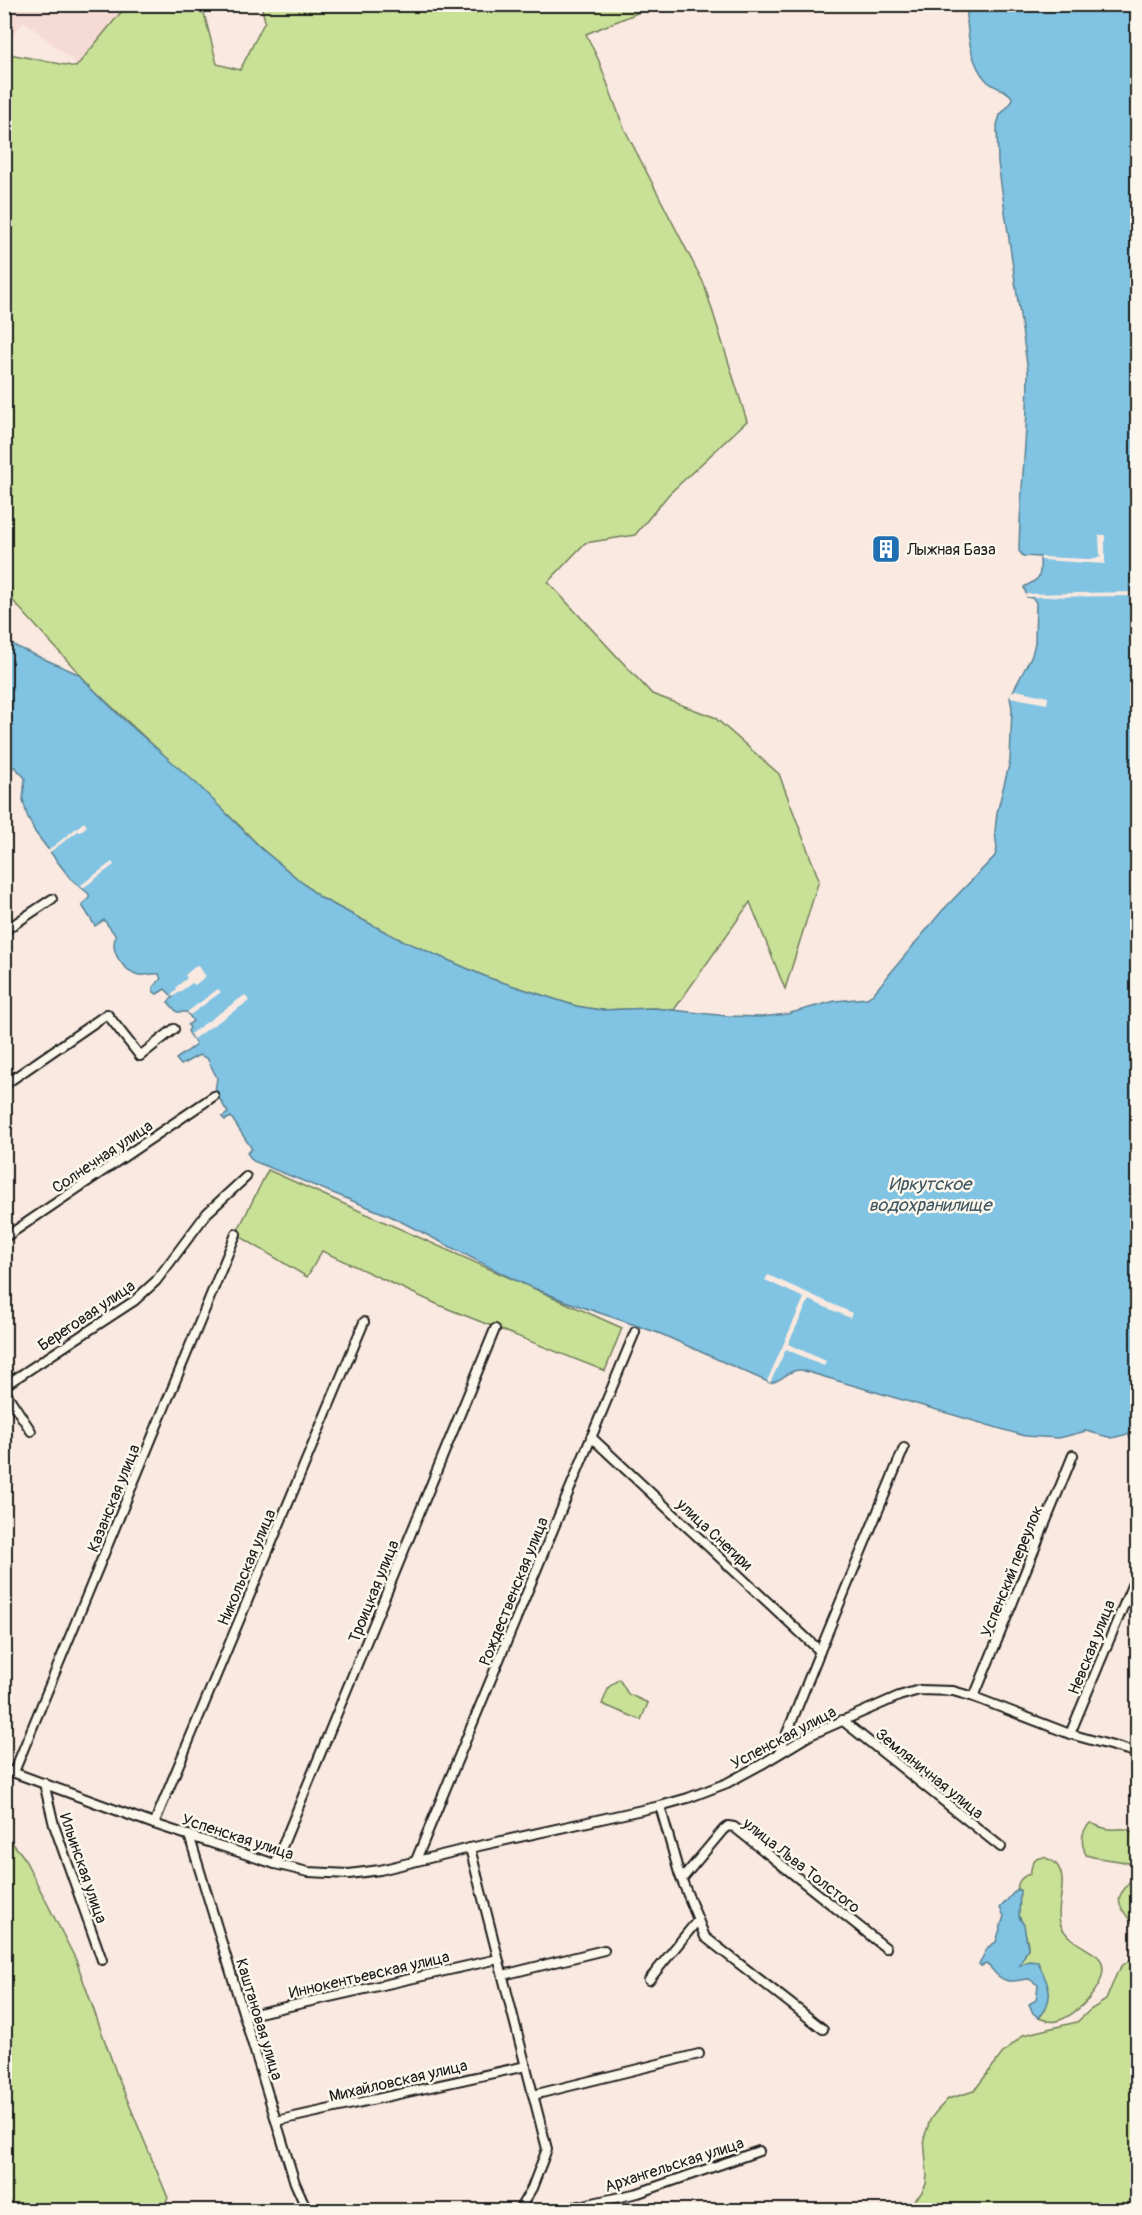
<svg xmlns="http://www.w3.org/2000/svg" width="1142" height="2215" font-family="Pangolin,sans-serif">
<rect width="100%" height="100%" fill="#fae9e0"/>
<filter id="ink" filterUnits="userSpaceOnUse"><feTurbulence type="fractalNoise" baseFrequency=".0167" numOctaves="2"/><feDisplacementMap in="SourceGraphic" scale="12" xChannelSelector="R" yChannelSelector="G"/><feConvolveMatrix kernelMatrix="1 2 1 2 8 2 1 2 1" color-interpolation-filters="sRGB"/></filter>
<g filter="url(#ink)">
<path fill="#f6dbd4" d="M4 5H130L79 66 24 21 11 37 5 32Z"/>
<g fill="#c9e197" stroke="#727e5a" stroke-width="1.5">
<path d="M127 5H202L217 64 240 70 265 21 261 5H646L647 9 586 34 599 61 623 126 704 284 747 421 669 494 635 535 585 543 548 582 652 694 714 717 779 774 819 880 785 989 750 902 674 1010 654 1008 601 1010 576 1006 489 978 397 938 321 898 263 850 240 826 95 691 5 592 4 53 76 67Z"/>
<path d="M268 1170 622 1328 605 1371 441 1306 322 1251 307 1277 236 1234Z"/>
<path d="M619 1679 628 1694 648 1703 641 1720 602 1704 609 1687Z"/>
<path d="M1090 1823C1095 1824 1099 1827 1104 1828 1119 1833 1123 1822 1137 1837V1928C1099 1887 1134 1898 1133 1865 1118 1858 1102 1861 1086 1855 1081 1843 1080 1833 1090 1823Z"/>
<path d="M5 1839 10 1840 23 1856 76 1960 117 2075 168 2198 162 2210H5Z"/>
<path d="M1044 1857C1047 1859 1054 1861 1056 1864 1070 1880 1055 1905 1060 1923 1067 1945 1099 1950 1102 1963 1108 1985 1076 2017 1056 2021 1050 2023 1045 2020 1039 2018L1046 2009 1041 1969 1038 1963 1019 1965C1021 1960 1027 1953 1028 1948 1029 1937 1020 1924 1019 1915 1018 1910 1020 1906 1019 1900 1016 1888 1016 1878 1030 1874L1032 1865 1036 1859Z"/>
<path d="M1137 1955V2210H993L979 2208 966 2210H907L922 2192 926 2184 927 2175 924 2138 930 2120 935 2113 948 2099 974 2091 1002 2054 1023 2035 1077 2022 1090 2010 1106 2000 1117 1973 1123 1965Z"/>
</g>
<g fill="#81c3e2" stroke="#598093" stroke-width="1.5">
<path d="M967 5H1137V1450L1128 1434 1112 1438 1086 1431 1059 1438 1025 1436 801 1370C788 1369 782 1382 770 1383L661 1334 565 1301 517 1281 390 1216 253 1161 247 1153 252 1149 231 1117 225 1120 222 1117 228 1113 215 1091 217 1078 207 1058 199 1055 181 1065 176 1059 196 1045 188 1031 190 1028 188 1025 193 1021 187 1012H177L168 1002 173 997 165 989 157 994 153 991V987L161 979 159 974C152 973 146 976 139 975 123 971 109 951 116 936L104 920 95 926 82 905 89 898V894L70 878 35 832 27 815 23 800 25 778 15 767 5 771 4 639 17 647 78 674 122 718 197 784 263 850 321 898 397 938 489 978 576 1006 601 1010 654 1008 727 1016 762 1017 787 1014 835 1001 867 998 873 994 942 911 995 856 997 849 995 831 997 813 1010 761 1012 708 1010 697 1032 655 1035 643 1036 602 1032 598 1027 597 1024 587C1041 578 1041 578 1040 557L1023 556 1019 551C1020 491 1028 432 1028 371L998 163 997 125 1000 115 1011 103 1012 97C1007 89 996 89 988 82 970 65 966 29 967 5Z"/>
<path d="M1016 1890H1020L1019 1917 1024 1925 1028 1948 1020 1965 1029 1961 1038 1962C1048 1985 1057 1995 1039 2018L1033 2013 1029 2004 1036 2000 1038 1985 1029 1979C1016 1980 1007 1985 996 1974 992 1970 991 1967 986 1964L981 1966 979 1964 988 1947 996 1942 1004 1916 1000 1908Z"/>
</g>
<g fill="#fae9e0">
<path d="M1099 535H1105V564L1041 560 1040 557 1089 559 1100 557Z"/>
<path d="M1135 592V596L1027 597 1025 594Z"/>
<path d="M1016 690 1048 697 1047 704 1010 697 1011 692Z"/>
<path d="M84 822 87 826 80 832 78 831 46 855 45 853Z"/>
<path d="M112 862 114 865 83 888 81 885Z"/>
<path d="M197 965 206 976 195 985 192 983 173 997 171 995 177 989 176 987 187 978 185 975Z"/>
<path d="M218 989 221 992 190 1015 187 1012Z"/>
<path d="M245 995 249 1001 193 1039 190 1034Z"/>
<path d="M768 1275 852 1313 850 1318 809 1300 788 1344 826 1361 824 1366 786 1349 770 1383 767 1381 804 1298 765 1280Z"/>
</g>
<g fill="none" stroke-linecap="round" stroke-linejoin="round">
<g stroke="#1c1c1c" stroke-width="12">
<g id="minor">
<path d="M4 931 52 899"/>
<path d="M4 1085 107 1014 140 1056 174 1029"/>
<path d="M4 1238 214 1096"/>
<path d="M4 1386 134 1301 156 1281 207 1213 246 1177"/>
<path d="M4 1390 31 1431"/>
<path d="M591 1437 820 1651 779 1753"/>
<path d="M820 1651 904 1448"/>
<path d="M974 1697 1073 1455"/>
<path d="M842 1720 1001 1847"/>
<path d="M1070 1734 1138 1571"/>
<path d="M4 1769 154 1824 275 1864 308 1872 349 1874 380 1870 470 1848 660 1806 688 1798 727 1783 762 1764 810 1735 899 1696 919 1690 953 1691 974 1697 1070 1734 1138 1753"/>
<path d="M14 1772 236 1234"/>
<path d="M44 1783 54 1825 102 1960"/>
<path d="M660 1806 679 1873 705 1937 823 2029"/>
<path d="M154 1824 364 1322"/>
<path d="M189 1835 295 2183 307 2210"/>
<path d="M470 1848 547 2149 532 2188 519 2210"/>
<path d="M416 1860 635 1332"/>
<path d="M275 1864 495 1329"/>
<path d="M682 1879 723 1830 728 1826 734 1827 886 1948"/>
<path d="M503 1975 604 1950"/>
<path d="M649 1980 697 1921"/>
<path d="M245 2016 498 1959"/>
<path d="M533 2095 699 2054"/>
<path d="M276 2121 526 2066"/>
<path d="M561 2210 638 2193 759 2151"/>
</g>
</g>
<use href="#minor" stroke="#fbf7ec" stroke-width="8"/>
</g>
</g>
<defs>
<g id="building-square" transform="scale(1.5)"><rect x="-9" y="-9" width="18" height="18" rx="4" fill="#1f6fb2" stroke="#fbf7ec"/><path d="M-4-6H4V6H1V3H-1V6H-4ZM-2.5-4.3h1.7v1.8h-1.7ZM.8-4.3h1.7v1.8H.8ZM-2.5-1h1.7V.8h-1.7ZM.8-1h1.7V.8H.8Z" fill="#fff"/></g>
</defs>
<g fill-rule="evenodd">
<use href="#building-square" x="886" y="549"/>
</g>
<g text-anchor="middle" stroke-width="5" stroke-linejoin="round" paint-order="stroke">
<g font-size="16" fill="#1c1c1c" stroke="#fbf7ec" text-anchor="start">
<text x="907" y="555">Лыжная База</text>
</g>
<g font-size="16" fill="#1c1c1c" stroke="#fbf7ec">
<text transform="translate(102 1156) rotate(-34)" y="6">Солнечная улица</text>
<text transform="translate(86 1315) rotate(-34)" y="6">Береговая улица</text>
<text transform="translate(113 1498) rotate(-68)" y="6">Казанская улица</text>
<text transform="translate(715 1534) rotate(43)" y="6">улица Снегири</text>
<text transform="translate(246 1567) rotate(-67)" y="6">Никольская улица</text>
<text transform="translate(1011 1571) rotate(-68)" y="6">Успенский переулок</text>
<text transform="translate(373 1591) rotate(-68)" y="6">Троицкая улица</text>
<text transform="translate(513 1591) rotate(-68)" y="6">Рождественская улица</text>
<text transform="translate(1091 1647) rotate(-68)" y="6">Невская улица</text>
<text transform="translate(783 1737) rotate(-28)" y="6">Успенская улица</text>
<text transform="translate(930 1773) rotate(39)" y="6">Земляничная улица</text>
<text transform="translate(238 1836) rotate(18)" y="6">Успенская улица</text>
<text transform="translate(802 1865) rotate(38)" y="6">улица Льва Толстого</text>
<text transform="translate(84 1868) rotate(71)" y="6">Ильинская улица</text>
<text transform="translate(369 1974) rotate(-13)" y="6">Иннокентьевская улица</text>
<text transform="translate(260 2019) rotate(73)" y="6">Каштановая улица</text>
<text transform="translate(398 2080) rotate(-13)" y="6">Михайловская улица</text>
<text transform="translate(674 2164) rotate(-18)" y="6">Архангельская улица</text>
</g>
<g font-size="18" font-style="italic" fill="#3f5661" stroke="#fbf7ec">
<text x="930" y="1190">Иркутское<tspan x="930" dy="21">водохранилище</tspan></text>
</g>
</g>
<rect width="1142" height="2215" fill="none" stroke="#fbf7ec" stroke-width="24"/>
<rect x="12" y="12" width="1118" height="2191" fill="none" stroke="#1c1c1c" stroke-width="2" filter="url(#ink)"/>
</svg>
